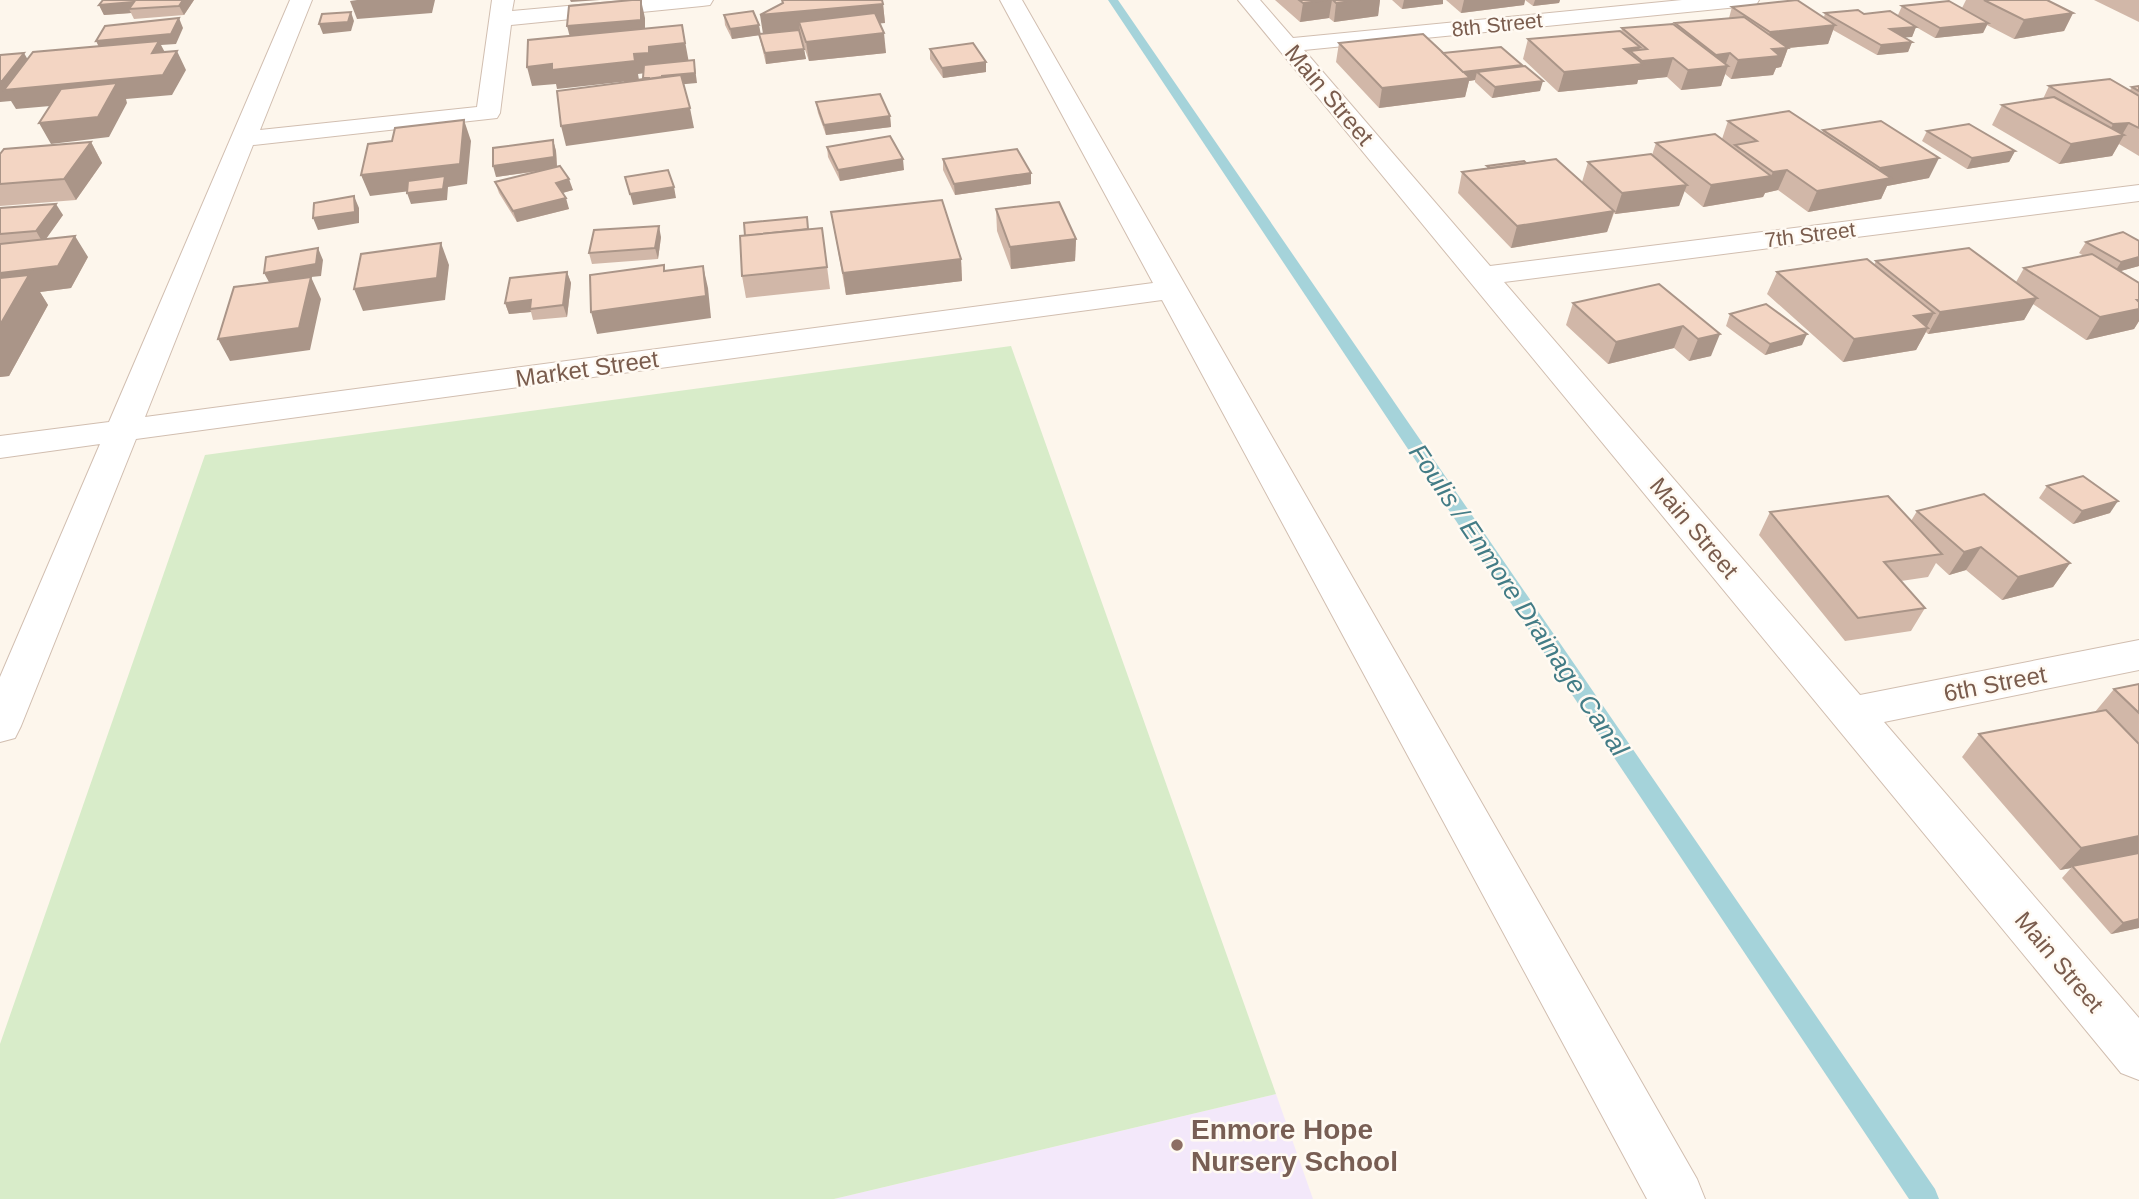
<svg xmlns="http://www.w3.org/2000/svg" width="2139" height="1199" font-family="Arial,sans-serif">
<rect width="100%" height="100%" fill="#fdf6ec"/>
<path fill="#f3e8fa" d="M1276 1094 1313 1199H834Z"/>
<path fill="#d8ecc9" d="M1011 346 1276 1094 834 1199H0V1044L205 455Z"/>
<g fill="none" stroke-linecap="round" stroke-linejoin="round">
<path fill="#a5d3da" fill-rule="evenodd" d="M1108 0H1118L1935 1189 1939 1199H1909Z"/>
<g stroke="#d1beb0" stroke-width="2">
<g id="street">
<path d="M290 0H312L260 130 477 107 492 0H514L512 11 634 0H713L710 5 702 6 511 25 500 113 497 118 253 145 145 417 1153 283 1000 0H1022L1697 1179 1705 1199H1647L1162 300 136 439 21 726 15 738 0 742V677L100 444 0 458V436L109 422Z"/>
<path d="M1238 0H1260L1293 38 1682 0H1759L1756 5 1748 6 1304 50 1490 266 2139 185V201L1504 282 1860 695 2139 640V670L1884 722 2139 1018V1080L2121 1073Z"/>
</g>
</g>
<use href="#street" fill="#fff" fill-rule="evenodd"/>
</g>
<g fill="#d1b7a8">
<path d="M194 0 184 15 134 19 131 13 104 15 99 5Z"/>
<path d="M1275 0H1380L1378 16 1334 22 1329 18 1300 22Z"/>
<path d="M1392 0H1443V4L1402 9Z"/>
<path d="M1446 0H1525L1524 5 1461 13Z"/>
<path d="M1525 0H1560L1559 3 1533 6Z"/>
<path d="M1966 0H2047L2073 13 2064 31 2014 39 1987 25 1983 33 1935 38 1916 27 1912 37H1905L1912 42 1908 52 1877 55 1833 30 1828 44 1788 48 1781 67 1776 68 1773 75 1731 79 1725 74 1721 86 1681 90 1667 77 1638 80 1637 84 1558 92 1523 59 1528 39 1621 32 1622 28 1674 25 1675 23 1729 18 1732 7 1824 17 1825 13 1898 15 1902 6 1962 8Z"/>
<path d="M2094 0H2139V22Z"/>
<path d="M783 3 883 4 885 23H879L886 53 809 61 802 41 806 59 766 64 759 35 732 39 725 25 724 15 761 34H763Z"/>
<path d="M1339 43 1443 53 1522 66 1540 91 1492 98 1475 82V80L1469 81 1465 97 1379 108 1336 62Z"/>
<path d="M930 49 986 72 943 78 930 59Z"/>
<path d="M2049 86 2130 90 2132 87 2139 86V156L2119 144 2112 156 2059 164 1992 125 2002 105 2043 99Z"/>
<path d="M816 102 890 116 891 127 826 135 818 113Z"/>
<path d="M1728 121 1822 133 1823 130 1929 178 1887 186 1881 199 1808 212 1778 190 1765 193 1763 197 1703 207 1684 191 1679 206 1615 214 1614 213 1607 232 1511 248 1458 193 1462 172 1487 168V166L1526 163 1582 182 1588 162 1652 155 1656 143 1722 139Z"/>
<path d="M1927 131 2015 151 2009 162 1967 169 1922 141Z"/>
<path d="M553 140 556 151 557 166 573 190 562 193 569 209 517 222 499 193 495 182 540 171 496 177Z"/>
<path d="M91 142 102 163 76 200 0 206V154Z"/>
<path d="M827 147 904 170 840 181 828 157Z"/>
<path d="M943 159 1031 184 955 195 943 170Z"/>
<path d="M0 209 63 215 46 239 88 257 71 288 40 292 48 305 9 376 0 377Z"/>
<path d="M996 209 1076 239 1075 261 1011 269 997 231Z"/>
<path d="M831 212 961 259 962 281 846 295Z"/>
<path d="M822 228 830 289 746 298 742 276 809 229Z"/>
<path d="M661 237 658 259 592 264 589 253Z"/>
<path d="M2139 241V266L2120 271 2139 283V321L2134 329 2086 340 2033 304 2024 320 1928 334 1926 332 1916 350 1843 362 1767 294 1777 272 1874 265 1876 261 2016 282 2024 268 2084 256 2079 253 2086 242Z"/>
<path d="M567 272 571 283 567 317 533 320 531 312 509 314 505 303Z"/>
<path d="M1659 284 1711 356 1689 361 1674 348 1608 364 1566 325 1573 303Z"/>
<path d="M1730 314 1802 345 1765 355 1726 326Z"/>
<path d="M2047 486 2110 513 2073 524 2039 498Z"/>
<path d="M1917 511 2070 563 2053 587 2002 600 1966 570 1949 575 1936 563 1928 577 1901 581 1925 608 1911 631 1845 641 1759 535 1770 512 1911 521Z"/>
<path d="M2139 684V928L2111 934 2062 878 2071 868 2060 870 1962 757 1979 734 2095 712 2114 689Z"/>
</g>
<g fill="#aa9588">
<path d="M183 0H194L184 15 179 6Z"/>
<path d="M357 0H435L432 13 357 19 350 1Z"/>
<path d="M570 0H600L571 2Z"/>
<path d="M641 0 645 18V39L572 45 567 26Z"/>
<path d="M1327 0H1332L1329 18 1300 22 1303 3Z"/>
<path d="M1360 0H1380L1378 16 1334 22 1336 3Z"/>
<path d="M1404 0H1443V4L1402 9Z"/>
<path d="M1464 0H1525L1524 5 1461 13Z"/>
<path d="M1535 0H1560L1559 3 1533 6Z"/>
<path d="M134 2 129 9 131 13 104 15 99 5Z"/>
<path d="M883 4 885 23 802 31 799 22 800 31 763 34 760 15Z"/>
<path d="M351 12 354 21 351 31 323 34 319 24Z"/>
<path d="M2073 13 2064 31 2014 39 2024 20Z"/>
<path d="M179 18 183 28 176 44 161 45 169 60 152 53 101 51 96 41Z"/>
<path d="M1988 23 1983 33 1935 38 1940 28Z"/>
<path d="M682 25 689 63 654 72 638 74 639 80 557 89 556 84 532 86 527 67 649 47Z"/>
<path d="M759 25 761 35 732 39 730 29Z"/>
<path d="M1835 25 1828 44 1788 48 1781 67 1776 68 1773 75 1731 79 1738 60 1763 51 1770 32Z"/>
<path d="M1916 27 1912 37 1885 39 1890 29Z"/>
<path d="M884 33 886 53 809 61 806 42Z"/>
<path d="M1912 42 1908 52 1877 55 1881 45Z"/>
<path d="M1640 47 1637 57 1630 51 1625 66 1641 65 1642 61 1673 58 1667 77 1638 80 1637 84 1558 92 1564 72 1624 49Z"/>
<path d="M804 49 806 59 766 64 765 53Z"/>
<path d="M177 51 186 70 172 95 126 99 127 103 109 137 51 144 39 123 107 101 16 109 11 101 0 102V81L24 53 35 72Z"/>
<path d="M1730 53 1725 66H1728L1721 86 1681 90 1688 70 1711 68 1716 55Z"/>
<path d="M694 60 697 83 664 86 662 76Z"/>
<path d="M986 62V72L943 78 942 68Z"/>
<path d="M1522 65 1520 75 1477 72 1475 80 1469 81 1465 97 1379 108 1382 88 1462 72Z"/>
<path d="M1543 81 1540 91 1492 98 1495 87Z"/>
<path d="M690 108 694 128 566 146 561 126Z"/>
<path d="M890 116 891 127 826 135 824 125Z"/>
<path d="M464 120 471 141 467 184 448 187 447 200 411 204 407 193 443 187 370 196 361 175Z"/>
<path d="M2129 123 2122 135H2124L2112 156 2059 164 2071 144 2106 138 2113 124Z"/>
<path d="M553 140 556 151 557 168 496 177 493 166Z"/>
<path d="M91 142 102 163 76 200 64 179Z"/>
<path d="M2015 151 2009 162 1967 169 1972 158Z"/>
<path d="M1939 158 1929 178 1887 186 1881 199 1808 212 1817 191 1873 181 1880 168Z"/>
<path d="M903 159 904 170 840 181 838 170Z"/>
<path d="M1787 170 1778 190 1765 193 1763 197 1703 207 1711 185 1771 176 1773 172Z"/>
<path d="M1031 173V184L955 195 954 184Z"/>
<path d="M569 179 573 190 559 194 556 183Z"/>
<path d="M1687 185 1679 206 1615 214 1622 193Z"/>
<path d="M674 187 676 198 633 205 630 194Z"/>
<path d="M354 196 359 208V223L318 230 313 218Z"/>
<path d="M566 198 569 209 517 222 513 211Z"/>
<path d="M56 204 63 215 43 243 36 231Z"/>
<path d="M1614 211 1607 232 1511 248 1517 226Z"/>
<path d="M659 226 661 237 658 259 655 248Z"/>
<path d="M75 236 88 257 71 288 40 292 48 305 9 376 0 377V273Z"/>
<path d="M1076 239 1075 261 1011 269 1010 247Z"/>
<path d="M441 243 449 265 445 300 363 311 354 289Z"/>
<path d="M318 248 323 260 321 276 311 277 321 299 310 350 230 361 218 339 270 284 264 273Z"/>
<path d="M2139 257V266L2114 273 2121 262Z"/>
<path d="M961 259 962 281 846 295 843 273Z"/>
<path d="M703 266 708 288 711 318 597 334 591 312Z"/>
<path d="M567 272 571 283 567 317 563 305Z"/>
<path d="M2037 298 2024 320 1928 334 1940 312Z"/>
<path d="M531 300 530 309 531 312 509 314 505 303Z"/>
<path d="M2137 300H2139V321L2134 329 2086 340 2100 317Z"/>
<path d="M1934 313 1926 328H1928L1916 350 1843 362 1854 339 1914 316Z"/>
<path d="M1683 326 1674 348 1608 364 1616 342Z"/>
<path d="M1720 334 1711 356 1689 361 1698 339Z"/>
<path d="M1807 334 1802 345 1765 355 1770 344Z"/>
<path d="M2118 501 2110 513 2073 524 2082 511Z"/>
<path d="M1981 547 1966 570 1949 575 1964 552Z"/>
<path d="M2070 563 2053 587 2002 600 2018 577Z"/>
<path d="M2139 836V854L2072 866 2071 868 2060 870 2081 848Z"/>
<path d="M2139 919V928L2111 934 2123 923Z"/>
</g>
<g fill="#f3d5c3" stroke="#aa9588" stroke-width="2">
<path d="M103 0H183L179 6 129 9 134 2 99 5Z"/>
<path d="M632 0H641V20L567 26 569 6Z"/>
<path d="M782 0H882L883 4 760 15 783 3Z"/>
<path d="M1299 0H1327L1303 3Z"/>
<path d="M1333 0H1360L1336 3Z"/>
<path d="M1797 0 1835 25 1770 32 1732 7Z"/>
<path d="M1984 0H2047L2073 13 2024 20Z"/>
<path d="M1949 1 1988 23 1940 28 1902 6Z"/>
<path d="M1858 10 1864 14 1890 11 1916 27 1890 29 1912 42 1881 45 1825 13Z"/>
<path d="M753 11 759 25 730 29 724 15Z"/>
<path d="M351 12 348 22 319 24 322 14Z"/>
<path d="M875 13 884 33 806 42 799 22Z"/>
<path d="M1744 17 1788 48 1772 49 1780 56 1738 60 1730 53 1716 55 1675 23Z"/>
<path d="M179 18 171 34 96 41 105 26Z"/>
<path d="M1673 24 1728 66 1688 70 1673 58 1642 61 1630 51 1647 49 1622 28Z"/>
<path d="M682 25 685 43 649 47V53L634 54 635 61 552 70V64L527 67 528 40Z"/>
<path d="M799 30 804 49 765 53 759 34Z"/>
<path d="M1620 31 1640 47 1624 49 1643 64 1564 72 1528 39Z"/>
<path d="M1423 34 1470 78 1382 88 1339 43Z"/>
<path d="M159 41 152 53 177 51 163 75 4 90 33 52Z"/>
<path d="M973 43 986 62 942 68 930 49Z"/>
<path d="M1501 47 1522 65 1463 72 1443 53Z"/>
<path d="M24 53 2 81H0V55Z"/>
<path d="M694 60 695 73 662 76V77L624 82 650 78H643L644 65Z"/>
<path d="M1525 66 1543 81 1495 87 1477 72Z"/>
<path d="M681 75 690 108 561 126 557 91Z"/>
<path d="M2110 79 2139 96V128L2129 123 2113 124 2049 86Z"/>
<path d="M117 83 98 117 39 123 61 89Z"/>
<path d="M2139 86V91L2132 87Z"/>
<path d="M880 94 890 116 824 125 816 102Z"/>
<path d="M2054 97 2124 135 2071 144 2002 105Z"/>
<path d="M1789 111 1891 178 1817 191 1787 170 1773 172 1735 145 1757 141 1728 121Z"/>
<path d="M464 120 460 164 361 175 368 144 392 141 395 128Z"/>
<path d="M1881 121 1939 158 1880 168 1823 130Z"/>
<path d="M1969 124 2015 151 1972 158 1927 131Z"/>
<path d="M1715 134 1771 176 1711 185 1656 143Z"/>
<path d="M890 136 903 159 838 170 827 147Z"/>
<path d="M553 140 554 157 493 166V148Z"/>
<path d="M91 142 64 179 0 184V154L4 149Z"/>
<path d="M1017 149 1031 173 954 184 943 159Z"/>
<path d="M1651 154 1687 185 1622 193 1588 162Z"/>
<path d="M1556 159 1614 211 1517 226 1462 172Z"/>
<path d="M1524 161 1526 163 1490 168 1487 166Z"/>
<path d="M560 166 569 179 556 183 566 198 513 211 495 182Z"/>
<path d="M668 170 674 187 630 194 625 177Z"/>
<path d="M445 176 443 189 407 193 408 181Z"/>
<path d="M354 196 355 212 313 218 314 203Z"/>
<path d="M942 200 961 259 843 273 831 212Z"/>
<path d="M1059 202 1076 239 1010 247 996 209Z"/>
<path d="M56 204 36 231 0 234V208Z"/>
<path d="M807 217 808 229 745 236 744 223Z"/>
<path d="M659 226 655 248 589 253 594 230Z"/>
<path d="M822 228 827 267 742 276 740 236Z"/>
<path d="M2123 232 2139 241V257L2121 262 2086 242Z"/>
<path d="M75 236 58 266 0 273V244Z"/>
<path d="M441 243 437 278 354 289 361 254Z"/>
<path d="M318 248 316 264 264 273 266 257Z"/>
<path d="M1969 248 2037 298 1940 312 1876 261Z"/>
<path d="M2092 254 2139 283V300H2137L2139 302V309L2100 317 2024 268Z"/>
<path d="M1867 259 1934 313 1914 316 1928 328 1854 339 1777 272Z"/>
<path d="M664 265V271L703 266 706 296 591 312 590 275Z"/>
<path d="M567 272 563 305 530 309 531 300 505 303 510 278Z"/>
<path d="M29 275 0 325V278Z"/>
<path d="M311 277 299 328 218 339 234 287Z"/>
<path d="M1659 284 1720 334 1698 339 1683 326 1616 342 1573 303Z"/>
<path d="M1766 304 1807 334 1770 344 1730 314Z"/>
<path d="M2083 476 2118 501 2082 511 2047 486Z"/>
<path d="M1984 494 2070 563 2018 577 1981 547 1964 552 1917 511Z"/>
<path d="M1888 496 1942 554 1884 562 1925 608 1858 618 1770 512Z"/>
<path d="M2139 684V713L2114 689Z"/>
<path d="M2106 710 2139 744V836L2081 848 1979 734Z"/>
<path d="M2139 853V919L2123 923 2072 866Z"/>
</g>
<circle fill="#8d6e63" stroke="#fffaf3" stroke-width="2.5" cx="1177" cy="1145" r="7"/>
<g text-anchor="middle" stroke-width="5" stroke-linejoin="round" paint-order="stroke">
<g font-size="21" fill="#7a5c4d" stroke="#fffaf3">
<text transform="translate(1497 25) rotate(-6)" y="7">8th Street</text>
<text transform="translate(1810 235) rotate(-7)" y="7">7th Street</text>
</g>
<g font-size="24" fill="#7a5c4d" stroke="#fffaf3">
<text transform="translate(1329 95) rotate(50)" y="8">Main Street</text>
<text transform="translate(587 369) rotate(-8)" y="8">Market Street</text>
<text transform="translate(1694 528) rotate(50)" y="8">Main Street</text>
<text transform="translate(1995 684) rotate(-11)" y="8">6th Street</text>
<text transform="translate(2059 962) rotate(50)" y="8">Main Street</text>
</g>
<g font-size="26" font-style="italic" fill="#437c86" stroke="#fffaf3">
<text transform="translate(1519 600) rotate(56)" y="9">Foulis / Enmore Drainage Canal</text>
</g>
<g font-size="28" font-weight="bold" fill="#785e54" stroke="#fffaf3" text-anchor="start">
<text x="1191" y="1139">Enmore Hope<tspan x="1191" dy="32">Nursery School</tspan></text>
</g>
</g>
</svg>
